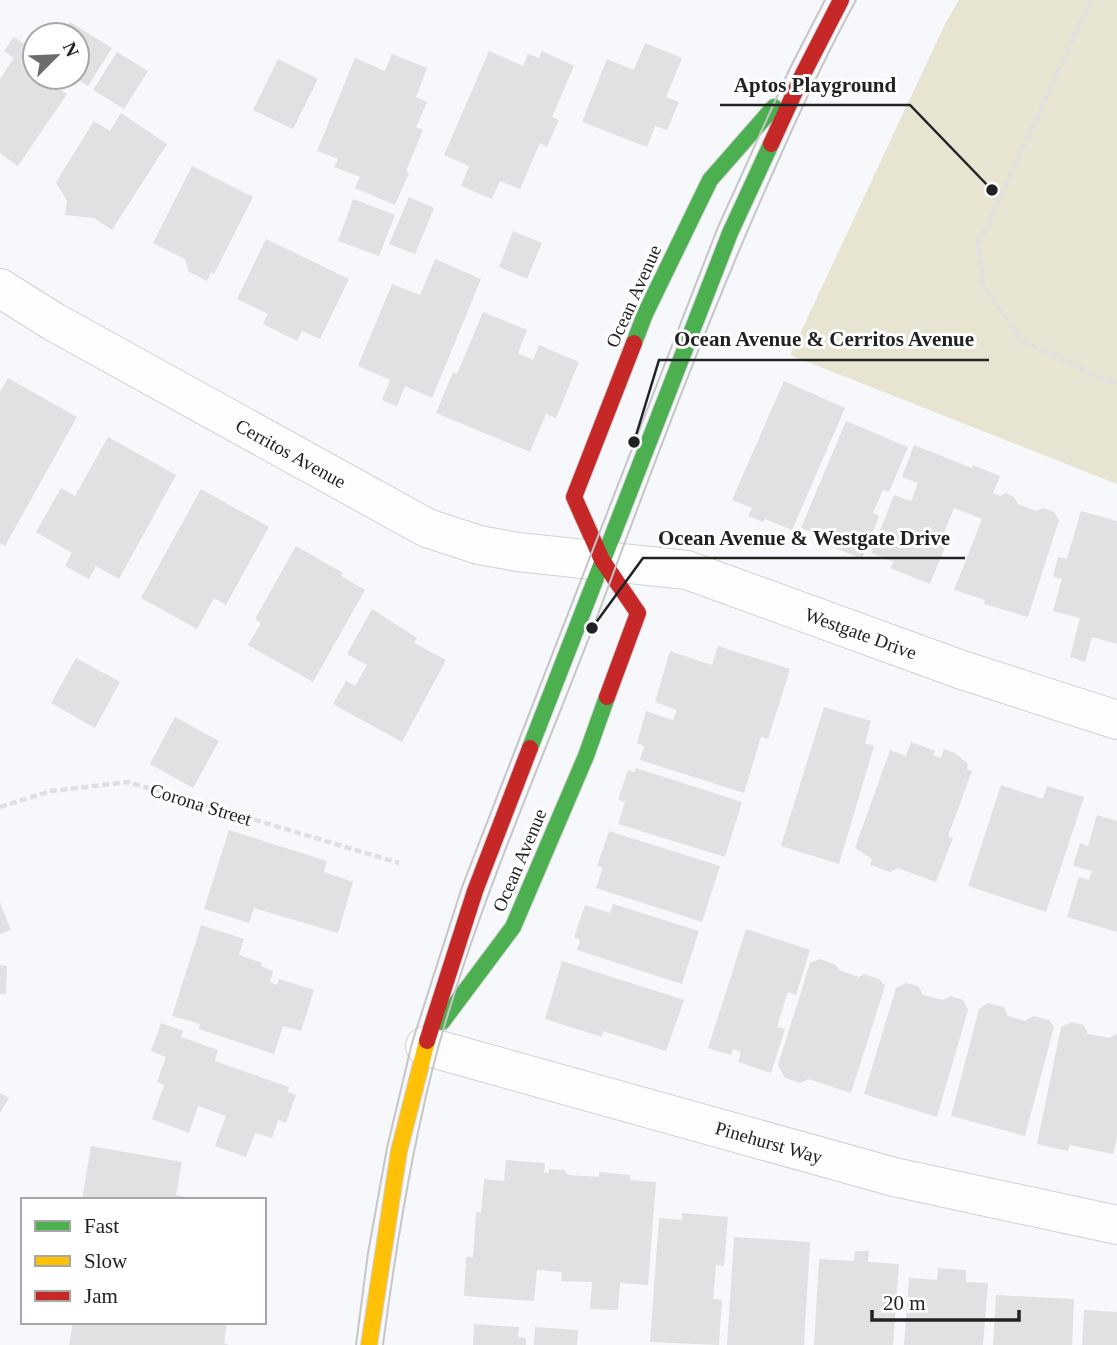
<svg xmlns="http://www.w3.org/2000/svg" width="1117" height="1345" font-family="Georgia,serif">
<rect width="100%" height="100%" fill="#f7f8fb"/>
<path fill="#e7e5d1" d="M959 0H1117V484L790 355 945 24Z"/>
<g fill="#e0e1e3">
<path d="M70 22 112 48 88 86 77 79V35H62Z"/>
<path d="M14 37 35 52V77H42L67 94 18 166 0 153V79L14 58 4 51Z"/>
<path d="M645 43 682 58 666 97 679 102 667 130 655 126 647 147 582 122 607 59 634 70Z"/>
<path d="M489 51 523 66 528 54 539 58 542 51 574 66 552 117 559 120 547 147 540 143 520 189 500 181 492 199 461 186 469 166 444 155Z"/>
<path d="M117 52 148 71 124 109 93 90Z"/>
<path d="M392 54 427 68 416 97 427 102 416 127 423 130 406 171 409 173 395 205 355 188 360 177 334 167 338 159 317 151 355 58 385 71Z"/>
<path d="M278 59 318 79 293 129 253 110Z"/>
<path d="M121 113 167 144 112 230 94 218 65 215 67 201 56 182 94 121 110 131Z"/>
<path d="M192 166 253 197 214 274 211 272 207 281 189 272 185 259 153 243Z"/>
<path d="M409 197 434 208 415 254 389 244Z"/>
<path d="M353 199 395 215 379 256 338 241Z"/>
<path d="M513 231 542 243 527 279 499 267Z"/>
<path d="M266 239 349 279 320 339 302 331 297 341 263 324 268 314 237 299Z"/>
<path d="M435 259 481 279 432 398 405 386 397 406 382 400 390 380 358 366 392 284 420 295Z"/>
<path d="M483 312 527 330 518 353 533 360 539 345 579 362 556 418 546 414 530 452 436 413 453 372 457 374Z"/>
<path d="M8 378 77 417 5 546 0 543V392Z"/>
<path d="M784 381 845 408 792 530 765 519 763 522 748 516 752 508 732 500Z"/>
<path d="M846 421 908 447 889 492 883 490 873 513 879 516 862 559 823 543 826 538 801 528Z"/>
<path d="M108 437 176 475 119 579 96 566 89 579 65 566 72 553 36 532 61 488 75 496Z"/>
<path d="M914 445 972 468 973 465 1000 476 993 493 1000 496 1006 493 1014 497 1018 504 1036 511 1043 508 1054 512 1059 520 1028 617 984 604 985 600 954 590 982 519 954 508 941 541 947 542 930 584 890 568 894 562 871 553 894 495 911 501 918 483 902 477Z"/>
<path d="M201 489 269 527 226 605 214 598 197 629 141 598Z"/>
<path d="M1081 511 1117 521V644L1092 637 1085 662 1070 657 1080 618 1053 611 1062 579 1053 577 1058 557 1067 559Z"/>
<path d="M296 546 343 573 341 576 365 590 313 682 248 645 261 623 255 619Z"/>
<path d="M372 609 417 638 414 643 446 660 402 742 333 704 346 681 355 686 367 665 347 654Z"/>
<path d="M718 646 790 669 768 739 761 737 744 793 640 760 644 746 637 743 646 711 673 720 677 710 655 702 670 651 712 665Z"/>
<path d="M76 658 120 682 95 728 51 703Z"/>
<path d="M824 707 871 721 865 743 874 746 839 864 781 846Z"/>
<path d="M175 717 219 741 193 788 150 764Z"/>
<path d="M911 742 935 751 933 755 941 758 944 749 955 753 968 764 967 769 972 771 948 836 953 838 936 882 898 868 890 872 870 865 872 859 855 848 890 750 906 756Z"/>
<path d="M636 768 742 802 725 857 618 824 625 802 618 800 628 770 634 772Z"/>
<path d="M1001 785 1043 799 1047 786 1084 797 1046 912 968 886Z"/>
<path d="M1097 815 1117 821V932L1067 917 1079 877 1089 880 1092 871 1073 866 1080 843 1088 846Z"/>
<path d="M229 830 327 861 324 872 353 882 338 933 254 908 249 923 204 909Z"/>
<path d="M609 831 720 866 702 922 596 888 603 868 597 866Z"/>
<path d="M0 902 11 930 0 934Z"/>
<path d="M613 904 699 931 682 984 577 950 580 940 574 937 585 905 610 913Z"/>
<path d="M201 925 244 939 239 955 262 963 261 966 273 971 270 982 277 985 279 979 314 990 301 1031 283 1026 274 1054 199 1029 200 1024 172 1016Z"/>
<path d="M746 929 810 950 796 995 788 992 777 1027 785 1029 771 1073 738 1062 741 1052 733 1049 731 1055 708 1048Z"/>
<path d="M820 959 836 965 839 970 859 977 864 974 879 979 885 986 851 1093 808 1079 800 1083 785 1078 778 1065 810 963Z"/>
<path d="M562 961 684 1000 666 1051 603 1031 602 1037 545 1019Z"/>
<path d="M0 965 7 966 6 994H0Z"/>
<path d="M906 983 918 986 923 995 943 1000 950 996 963 1000 968 1010 937 1117 864 1094 896 988Z"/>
<path d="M988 1003 1004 1007 1008 1016 1025 1021 1034 1016 1049 1020 1054 1027 1025 1136 951 1116 979 1009Z"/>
<path d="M1072 1022 1084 1025 1088 1034 1109 1038 1117 1034V1136L1113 1154 1070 1145 1068 1151 1037 1144 1061 1027Z"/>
<path d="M161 1023 183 1031 181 1037 218 1050 215 1061 289 1087 288 1092 296 1095 286 1123 278 1120 272 1138 255 1133 246 1157 215 1146 226 1116 198 1106 189 1133 152 1119 164 1085 157 1082 166 1057 151 1051Z"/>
<path d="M0 1093 9 1098 0 1113Z"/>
<path d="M91 1146 182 1162 176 1195 195 1200H82Z"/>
<path d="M506 1160 545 1163 544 1173H549V1169L564 1170 568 1175 599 1177V1172L630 1175V1180L656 1182 648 1285 620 1283 618 1310 590 1309 592 1282 561 1281 562 1272 537 1270 534 1301 464 1296 466 1257H473L476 1212 481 1213 484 1179 504 1181Z"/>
<path d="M682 1213 728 1217 724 1266 716 1265 713 1299 722 1300 719 1345 650 1342 659 1218 682 1220Z"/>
<path d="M734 1237 810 1242 804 1345H727Z"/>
<path d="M855 1251H869L868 1262 899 1264 893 1345H814L819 1259 854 1261Z"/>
<path d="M938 1268 966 1270V1282L988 1283 983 1345H904L909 1278 937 1280Z"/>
<path d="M996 1295 1074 1299 1072 1345H993Z"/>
<path d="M1084 1310 1117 1312V1345H1082Z"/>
<path d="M73 1322H227L224 1343 229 1345H69Z"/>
<path d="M474 1324 519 1327 518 1337 526 1338V1345H473Z"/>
<path d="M535 1327 578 1330 577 1345H534Z"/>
</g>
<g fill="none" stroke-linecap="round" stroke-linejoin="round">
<g stroke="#d0d1d3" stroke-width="40">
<g id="street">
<path d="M0 288 54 322 427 528 479 545 518 552 687 570 962 670 1117 720"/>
<path d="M425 1046 894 1177 1117 1225"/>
</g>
</g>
<g stroke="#d0d1d3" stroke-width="18">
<g id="fast">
<path d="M634 343 645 314 710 180 774 107"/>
<path d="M530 748 730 233 771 144"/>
<path d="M442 1022 513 927 586 756 607 697"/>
</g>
</g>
<g stroke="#d0d1d3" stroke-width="18">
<path id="slow" d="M369 1345 399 1151 427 1041"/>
</g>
<g stroke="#d0d1d3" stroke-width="18">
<g id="jam">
<path d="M771 144 803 74 841 0"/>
<path d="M607 697 638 613 602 560 574 497 634 343"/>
<path d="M427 1041 475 891 530 748"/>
</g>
</g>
<g stroke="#e0e0e2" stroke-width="4.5" stroke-dasharray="7 3.5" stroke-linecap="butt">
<path d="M1091 0 978 245 984 287 1022 341 1117 385"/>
<path d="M0 807 51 791 128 782 399 863"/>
</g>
<use href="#street" stroke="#fefefe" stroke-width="38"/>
<use href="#fast" stroke="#4caf50" stroke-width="16"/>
<use href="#slow" stroke="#ffc107" stroke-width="16"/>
<use href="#jam" stroke="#c62828" stroke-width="16"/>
<g stroke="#c6c6c7" stroke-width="2">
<path d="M356 1345 368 1253 387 1148 412 1043 462 887 718 227 790 68 825 0"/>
<path d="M383 1345C396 1245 412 1145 438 1048 480 898 545 755 600 609 655 461 710 313 775 168 800 111 826 55 856 0"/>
</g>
</g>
<g text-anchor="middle" stroke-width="6" stroke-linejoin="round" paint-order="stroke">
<g font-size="19" fill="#212223" stroke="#fff">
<text transform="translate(633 296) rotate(-66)" y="7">Ocean Avenue</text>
<text transform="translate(291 453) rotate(29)" y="7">Cerritos Avenue</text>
<text transform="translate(861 633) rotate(20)" y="7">Westgate Drive</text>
<text transform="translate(201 804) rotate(17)" y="7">Corona Street</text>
<text transform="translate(519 860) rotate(-67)" y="7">Ocean Avenue</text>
<text transform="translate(769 1142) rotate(16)" y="7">Pinehurst Way</text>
</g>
</g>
<path fill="none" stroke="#212223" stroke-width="2.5" d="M992 190L910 105H720M634 442L659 360H989M592 628L643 558H965"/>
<g fill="#212223" stroke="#fff" stroke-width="2.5">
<circle cx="992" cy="190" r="7"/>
<circle cx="634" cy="442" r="7"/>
<circle cx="592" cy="628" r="7"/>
</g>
<g font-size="21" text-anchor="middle" font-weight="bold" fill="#212223" stroke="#fff" stroke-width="6" stroke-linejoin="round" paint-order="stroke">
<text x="815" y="92">Aptos Playground</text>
<text x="824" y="346">Ocean Avenue &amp; Cerritos Avenue</text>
<text x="804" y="545">Ocean Avenue &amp; Westgate Drive</text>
</g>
<rect x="21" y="1198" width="245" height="126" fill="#ffffff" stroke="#a6a7a7" stroke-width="2"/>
<rect x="35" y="1221" width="35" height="10" fill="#4caf50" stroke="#a6a7a7" stroke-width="2"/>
<text x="84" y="1233" font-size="21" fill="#212223">Fast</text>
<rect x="35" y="1256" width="35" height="10" fill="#ffc107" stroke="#a6a7a7" stroke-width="2"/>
<text x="84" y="1268" font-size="21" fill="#212223">Slow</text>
<rect x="35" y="1291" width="35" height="10" fill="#c62828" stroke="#a6a7a7" stroke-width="2"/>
<text x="84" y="1303" font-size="21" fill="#212223">Jam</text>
<g transform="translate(56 56) rotate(66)"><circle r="33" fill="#ffffff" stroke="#a6a7a7" stroke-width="2"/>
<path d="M0-5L12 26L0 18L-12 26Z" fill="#6c6d6f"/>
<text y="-10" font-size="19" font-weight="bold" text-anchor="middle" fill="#212223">N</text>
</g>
<path d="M872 1310v10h147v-10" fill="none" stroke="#212223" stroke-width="3.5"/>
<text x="883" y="1310" font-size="21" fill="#212223" stroke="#ffffff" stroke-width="5" paint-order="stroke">20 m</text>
</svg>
